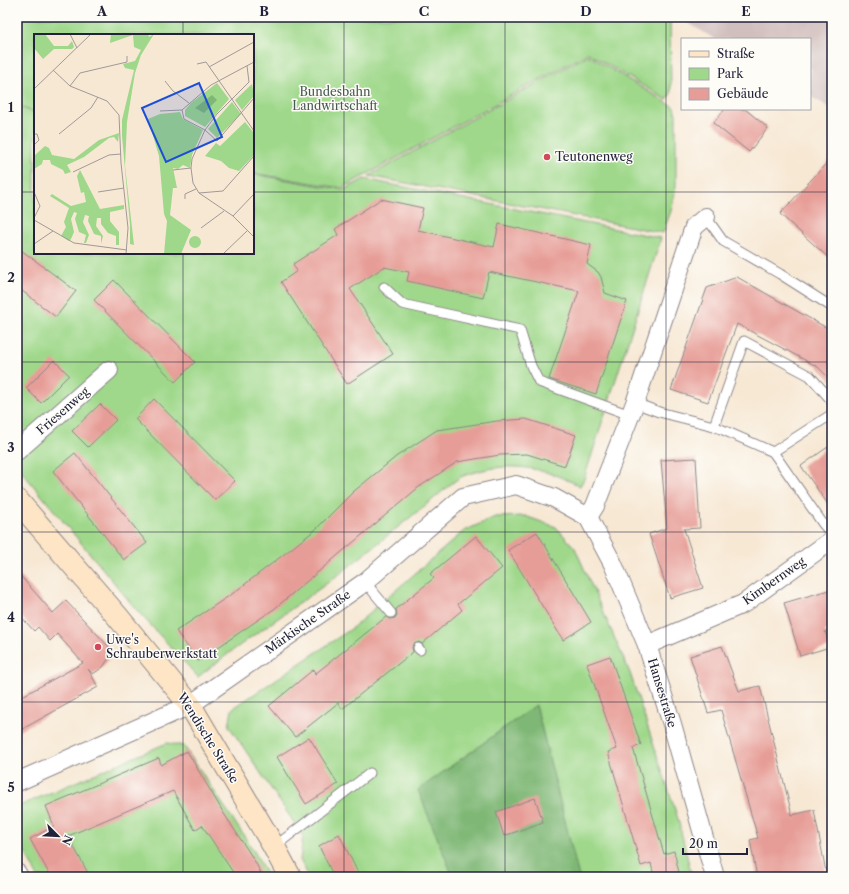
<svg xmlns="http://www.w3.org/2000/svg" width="849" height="894" font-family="'Libre Caslon Text',serif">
<rect width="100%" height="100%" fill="#fdfcf7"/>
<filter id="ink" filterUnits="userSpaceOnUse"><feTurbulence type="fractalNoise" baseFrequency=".025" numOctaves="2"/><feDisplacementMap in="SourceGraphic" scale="8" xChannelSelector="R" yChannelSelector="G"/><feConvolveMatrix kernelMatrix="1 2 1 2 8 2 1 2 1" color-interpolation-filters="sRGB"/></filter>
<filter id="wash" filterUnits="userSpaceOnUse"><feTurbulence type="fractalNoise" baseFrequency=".012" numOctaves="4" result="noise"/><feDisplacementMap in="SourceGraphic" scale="16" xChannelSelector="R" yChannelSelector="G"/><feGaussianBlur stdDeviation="0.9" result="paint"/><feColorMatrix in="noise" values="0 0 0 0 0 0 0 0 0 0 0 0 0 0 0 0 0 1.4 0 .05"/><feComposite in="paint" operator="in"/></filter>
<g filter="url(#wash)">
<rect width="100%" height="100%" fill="#f7e8d4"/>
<path fill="#d1bfbe" d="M678 17H832V109L810 96V39H715Z"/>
<g fill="#9fd88a" stroke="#607d62">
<path d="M17 17H670L671 93 667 100 588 53 342 188 253 173V35H35V112L17 105Z"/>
<path d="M588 55 674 107 676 114V187L672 208 663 233 369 176Z"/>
<path d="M17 106 35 113V253H253V174L344 190 364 179 661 238 584 479 580 486C540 466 507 460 463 476 454 480 441 493 432 500 402 524 372 548 342 572 295 608 244 640 198 677L134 607 121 591 17 466Z"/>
<path d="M525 516 556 527 575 548 630 673 678 819 692 877H309L300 860 303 836 229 726 232 709 351 629 464 531 495 517Z"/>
<path d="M167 743 184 746 254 851 268 877H38L17 838V807Z"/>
</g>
<path fill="#7fb876" stroke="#506d58" d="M536 705 579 877H453L418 790Z"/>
<g id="blocks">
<g fill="#e79d97">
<path d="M725 109H745L768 128 749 152 713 123Z"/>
<path d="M832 157V261L780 214Z"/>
<path d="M381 199 423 208 418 230 494 247 499 224 591 245 587 264 598 272 601 277 605 293 627 301 596 394 549 379 579 291 489 272 483 298 407 281 409 272 384 267 350 289 393 354 347 384 281 282 297 271 293 264 338 235 335 229Z"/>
<path d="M17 247 76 291 56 317 17 287Z"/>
<path d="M737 277 832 331V381L818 367 737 324 708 402 671 390 707 288Z"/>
<path d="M114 280 195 362 175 382 94 300Z"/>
<path d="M54 360 69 375 41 403 26 388Z"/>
<path d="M154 399 235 481 215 500 135 419Z"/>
<path d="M100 404 116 420 88 447 72 431Z"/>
<path d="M526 419 576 435 565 466 527 454 500 455 457 462 419 487 274 609 198 661 176 631 232 594 274 562 315 530 353 492 397 456 437 430 497 421Z"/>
<path d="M832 444V510L801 466Z"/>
<path d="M75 453 147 543 124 560 53 471Z"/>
<path d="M696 458 700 528 684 529 703 588 670 598 649 534 667 528 661 460Z"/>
<path d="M537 532 591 622 563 640 508 550Z"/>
<path d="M476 536 502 568 458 604 462 610 422 644 419 642 414 644 412 647 413 652 342 709 338 703 295 737 269 706 314 669 315 674 386 617 389 619 395 618 397 615 396 609 434 578 430 574Z"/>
<path d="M17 572 53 613 66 601 110 648V657L103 667 93 674 88 669 98 687 17 732V699L83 663 57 634 50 641 38 627 34 631 17 612Z"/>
<path d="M832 589V629L825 631 830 647 800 656 784 603Z"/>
<path d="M722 646 739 691 760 686 792 815 814 810 827 877H757L750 840 758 838 721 710 708 713 690 656Z"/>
<path d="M610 656 641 745 633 748 664 854 674 851 680 877H654L651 863 641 866 608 752 617 749 587 664Z"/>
<path d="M309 737 338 784 306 804 277 757Z"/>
<path d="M187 751 223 812 254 860 263 877H236L202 825 195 830 173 791 68 836 90 877H51L30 839 54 826 46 806 159 758 161 765Z"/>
<path d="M535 798 543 822 504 836 496 812Z"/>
<path d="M339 834 360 877H334L319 846Z"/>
</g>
</g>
</g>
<g filter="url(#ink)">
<use href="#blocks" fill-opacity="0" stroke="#8c8588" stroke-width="1"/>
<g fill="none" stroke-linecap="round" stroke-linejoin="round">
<g stroke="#8c8588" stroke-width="11">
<g id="lane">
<path d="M706 217 723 241 780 274 832 307"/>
<path d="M384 287 402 304 520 330 531 366 539 382 630 415"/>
<path d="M635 403 659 412 714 426 773 452 823 524 832 535"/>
<path d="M714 426 744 341 810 376 832 401"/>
<path d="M773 452 832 414"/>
<path d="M365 582 391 613"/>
<path d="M418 648 420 650"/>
<path d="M274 847 370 773"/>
</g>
</g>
<g stroke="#8c8588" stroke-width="20">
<g id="street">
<path d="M17 451 109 370"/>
<path d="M588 517 613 564 647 645 672 724 715 877"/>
<path d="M588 517 595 506 635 403 694 227 706 217"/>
<path d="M647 645 743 604 832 540"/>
<path d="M17 782 190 705 365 582 463 497 516 485 554 498 588 517"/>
<path d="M17 873 19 877"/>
</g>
</g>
<g stroke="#8c8588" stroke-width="24">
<path id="secondary" d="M17 500 118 617 190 705 274 847 290 877"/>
</g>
<use href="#lane" stroke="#fff" stroke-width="9"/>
<use href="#street" stroke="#fff" stroke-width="18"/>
<use href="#secondary" stroke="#fde5c5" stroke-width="22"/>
</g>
</g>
<path fill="none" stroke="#22223b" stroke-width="1" stroke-opacity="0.55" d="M183 17V35M344 17V877M505 17V877M666 17V877M17 192H35M253 192H832M183 253V877M17 362H832M17 532H832M17 702H832"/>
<g fill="#d1495b" stroke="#fdfcf7" stroke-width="1.5">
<circle cx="547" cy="157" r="4"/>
<circle cx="98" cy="647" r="4"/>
</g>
<g text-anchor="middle" stroke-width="3" stroke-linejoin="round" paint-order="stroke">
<g font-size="12" fill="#485953" stroke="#fdfcf7">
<text x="335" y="96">Bundesbahn<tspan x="335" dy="14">Landwirtschaft</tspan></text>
</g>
<g font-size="12" fill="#22223b" stroke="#fdfcf7" text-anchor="start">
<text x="555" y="161">Teutonenweg</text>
<text x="106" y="644">Uwe's<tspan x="106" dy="14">Schrauberwerkstatt</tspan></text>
</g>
<g font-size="12" fill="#22223b" stroke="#fdfcf7">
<text transform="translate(63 411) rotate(-41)" y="4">Friesenweg</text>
<text transform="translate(774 581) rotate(-35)" y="4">Kimbernweg</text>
<text transform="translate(308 622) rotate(-35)" y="4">Märkische Straße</text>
<text transform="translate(662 693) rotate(73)" y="4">Hansestraße</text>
<text transform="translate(208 738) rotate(58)" y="4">Wendische Straße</text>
</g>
</g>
<g transform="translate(34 34)">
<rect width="220" height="220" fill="#f7e8d4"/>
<path d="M0 0H11L20 12H34L38 7 40 13 38 15H20L9 25 0 14ZM77 0H114L115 3 120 0 107 21 101 39 93 88 91 132 100 211 96 210V191L88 102V86L100 36 91 34 89 30 101 27 107 16 100 13 99 1 76 9ZM183 49 195 65 171 93 151 82V76L157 69ZM218 50 220 62 208 76 201 66ZM198 68 207 80 183 104 174 95ZM146 78 149 85 169 96 158 121 156 134 149 131 144 135 139 134 143 154H139L136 181 157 196 147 220H130L133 187 130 180 125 122 114 85 126 80ZM211 88 220 99V121L205 137 195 134 187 127 171 122 182 109 186 112ZM85 99 84 108 80 103 75 104 50 123 33 131 37 138 31 140 29 136 17 130 16 126H9L8 130 0 135V122L11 112 15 114 18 121 40 125 65 106ZM46 136 66 175 90 171V175L76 178V187L85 198V211H82V202L74 199 67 190V184H63L62 192 69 202 67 210V202L60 200 54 187 55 182 51 181 49 188 55 201 52 209H50L52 201 45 198 41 185 43 179 40 178 37 185 40 198 37 205 35 207 27 202 32 193 30 188 35 174 16 162 18 160 37 172 52 168 50 158 47 159 43 142ZM155 208a6 6 0 1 1 12 0a6 6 0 1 1-12 0Z" fill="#9fd88a"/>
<path d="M178 61 183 66 170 79 161 74Z" fill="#7fb876"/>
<path fill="none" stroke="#a29997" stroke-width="1" d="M36 0 43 14M163 30 172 28 220 97M213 32 215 48 183 80 171 96 158 125 157 134 159 149 165 159 199 182 220 203M175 33 220 8M19 36 36 52 73 67 85 81 87 129 94 194 92 220M131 47 139 57 155 69M36 52 46 39 93 28V22M0 55 57 0M148 76 150 85 171 96 183 107 220 64M148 76 177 51 220 28M126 77 148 76M0 100H3L5 106 0 111M25 100 57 74 64 63M139 136 157 134M39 138 75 121 87 120M0 158 6 172 0 184M64 158 90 154M165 159 189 157 220 122M151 165V160L162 155M199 182 220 160M0 186 40 209 93 216M167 194 190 177M0 210 19 197M189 220 214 196"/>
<path fill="#1d4ed8" fill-opacity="0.15" stroke="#1d4ed8" stroke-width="2" d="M165 49 188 103 132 128 108 74Z"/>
<rect width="220" height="220" fill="none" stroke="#22223b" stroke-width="2"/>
</g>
<rect width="849" height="894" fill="none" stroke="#fdfcf7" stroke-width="44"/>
<rect x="681" y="38" width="130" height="72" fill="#fdfcf7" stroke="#a5a5ac"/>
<rect x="689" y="51" width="20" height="6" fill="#fde5c5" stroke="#a5a5ac"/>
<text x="717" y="58" font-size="12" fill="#22223b">Straße</text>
<rect x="689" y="68" width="20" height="12" fill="#9fd88a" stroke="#a5a5ac"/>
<text x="717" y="78" font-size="12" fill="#22223b">Park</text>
<rect x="689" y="88" width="20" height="12" fill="#e79d97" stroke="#a5a5ac"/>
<text x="717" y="98" font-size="12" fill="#22223b">Gebäude</text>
<g transform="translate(58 836) rotate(114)" stroke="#fdfcf7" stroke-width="3" paint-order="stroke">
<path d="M0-3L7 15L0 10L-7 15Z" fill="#22223b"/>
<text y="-6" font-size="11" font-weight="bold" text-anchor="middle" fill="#22223b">N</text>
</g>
<path d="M683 848v6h64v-6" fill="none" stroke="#22223b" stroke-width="2"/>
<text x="689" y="848" font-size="12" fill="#22223b" stroke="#fdfcf7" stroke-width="3" paint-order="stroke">20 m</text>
<rect x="22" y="22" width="805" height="850" fill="none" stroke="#22223b" stroke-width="1.5"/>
<g font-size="13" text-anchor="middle" font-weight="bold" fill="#22223b">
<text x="102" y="16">A</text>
<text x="264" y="16">B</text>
<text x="424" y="16">C</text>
<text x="586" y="16">D</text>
<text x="746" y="16">E</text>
<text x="11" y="112">1</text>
<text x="11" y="282">2</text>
<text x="11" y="452">3</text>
<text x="11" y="622">4</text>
<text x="11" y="792">5</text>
</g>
</svg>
